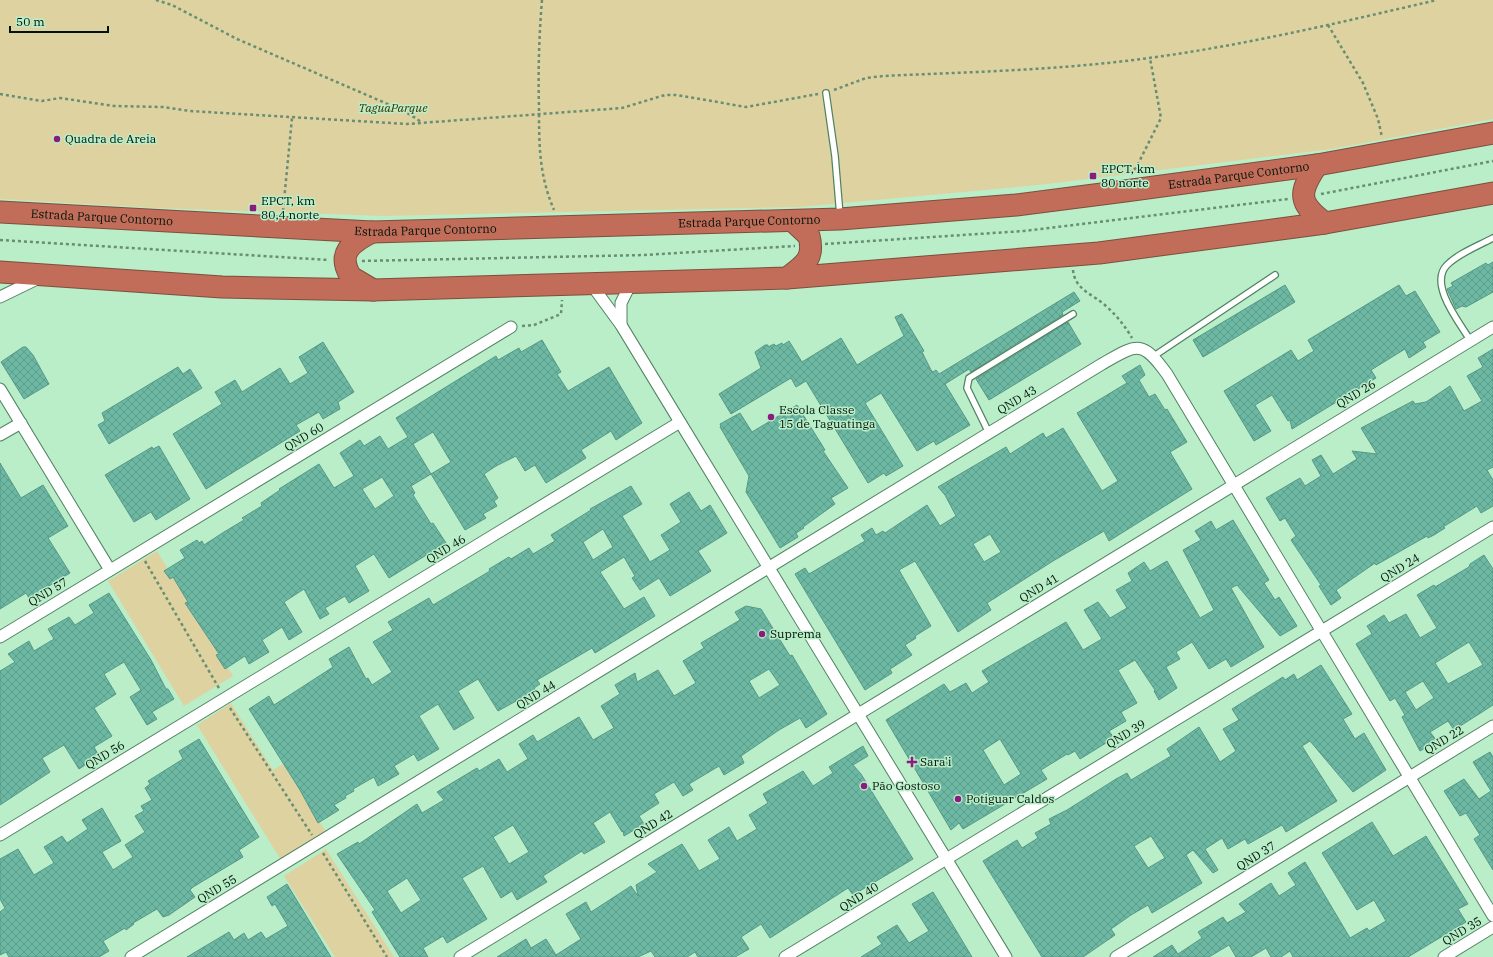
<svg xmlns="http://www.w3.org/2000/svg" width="1493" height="957" font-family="'IBM Plex Serif',serif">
<defs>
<pattern id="building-cross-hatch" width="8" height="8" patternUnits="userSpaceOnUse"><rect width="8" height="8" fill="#6cb8a3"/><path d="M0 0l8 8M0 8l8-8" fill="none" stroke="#5c9d8b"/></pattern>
</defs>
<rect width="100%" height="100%" fill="#b9eec9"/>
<g fill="#dfd2a1">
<path d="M0 0H1493V119L1332 149 1039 185 800 207 384 216 154 208 0 199Z"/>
<path d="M157 551 233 676 184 706 108 581Z"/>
<path d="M231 703 273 770 283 764 326 832 281 860 197 725Z"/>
<path d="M326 849 394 957H335L284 876Z"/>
</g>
<g fill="url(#building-cross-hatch)" stroke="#569987" fill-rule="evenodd">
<path d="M1493 262V292L1466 307 1462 306 1456 309 1447 289 1453 286 1451 283 1486 263 1488 265Z"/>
<path d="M1285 285 1295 302 1203 357 1193 340Z"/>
<path d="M1399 285 1406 296 1415 291 1440 332 1423 342 1426 347 1409 358 1405 349 1371 370 1376 378 1292 429 1290 420 1288 421 1272 395 1255 405 1271 431 1254 441 1224 391 1291 350 1298 361 1314 351 1308 340Z"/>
<path d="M1074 292 1080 301 1062 312 1063 315 971 372 969 369 945 384 970 425 936 445 934 441 917 451 881 393 865 403 903 466 886 476 884 473 868 483 806 381 796 387 791 378 731 414 719 394 761 368 755 352 765 345H768V347L774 344 776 346 782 343 783 345 789 341 802 362 841 338 857 365 904 336 895 317 902 314 924 351 922 352 931 370 933 372 936 370 939 374Z"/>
<path d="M1068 322 1081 344 989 400 976 379Z"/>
<path d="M542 340 561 372 557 374 568 391 609 367 642 423 616 440 611 431 581 450 586 458 546 483 535 465 525 471 516 456 496 466 484 474 498 498 494 501 497 506 483 514 486 518 465 530 431 474 451 462 433 432 413 444 431 474 411 486 415 493 413 495 431 524 433 523 446 543 389 578 374 554 355 566 369 591 349 603 345 596 325 608 329 614 320 619 304 589 284 602 302 632 289 640 282 627 262 640 269 652 249 664 245 656 225 669 216 655 219 654 185 603 188 602 173 577 170 579 164 571 185 558 180 550 197 540 199 543 202 541 204 545 224 532 244 520 242 518 262 506 261 503 280 490 279 489 319 464 334 488 354 476 340 453 360 440 364 446 380 436 388 449 408 437 396 418 496 356 498 360 519 348 521 352ZM382 477 394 496 375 509 362 489Z"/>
<path d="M323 342 354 392 338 402 340 409 323 419 319 412 296 425 300 431 206 489 173 434 222 404 215 392 235 380 242 392 280 368 290 384 308 373 299 357Z"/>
<path d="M23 347H26L33 355 49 384 24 399 1 362Z"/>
<path d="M1493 349V467L1487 470 1493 480V506L1481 513 1477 506 1443 527 1445 528 1434 535 1428 538 1427 536 1376 565 1375 563 1336 590 1341 598 1331 605 1319 586 1321 585 1291 540 1296 536 1285 518 1280 521 1266 498 1300 478 1305 486 1321 476 1312 460 1321 455 1333 474 1357 459 1352 451 1377 454 1361 428 1413 401 1415 404 1426 402 1450 386 1464 411 1482 401 1467 376 1483 367 1478 358Z"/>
<path d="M1140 365 1145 375 1139 380 1149 397 1155 394 1165 410 1167 409 1187 442 1170 452 1192 489 1109 541 1104 531 1053 561 987 603 991 610 958 632 915 561 899 570 931 626 915 636 916 638 905 645 912 655 890 669 892 673 865 690 795 574 805 568 809 574 865 541 861 535 872 528 876 535 883 531 885 533 927 505 940 526 956 516 945 495 938 487 1006 447 1010 454 1043 433 1046 438 1063 428 1102 491 1118 481 1077 413 1127 383 1122 376ZM990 534 1001 552 984 562 973 544Z"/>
<path d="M178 367 183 374 190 369 202 388 109 444 98 425 105 421 102 413Z"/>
<path d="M797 405 825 450 823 451 848 488 831 498 835 504 803 527 804 528 796 533 798 537 780 548 746 492 749 476 720 427 721 426 720 424 740 413 752 432Z"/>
<path d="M159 446 190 499 156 520 151 512 134 522 105 475 152 447 153 449Z"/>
<path d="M0 463 21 498 43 485 68 526 48 538 70 573 29 598 26 593 0 609Z"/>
<path d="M631 486 642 504 622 516 650 562 670 550 661 535 681 522 670 504 689 492 701 511 710 505 727 533 698 551 711 571 670 596 659 578 640 590 632 578 635 576 624 557 600 572 624 609 644 597 655 616 595 653 592 648 537 680 540 684 534 688 536 690 498 711 478 679 458 691 474 718 454 730 438 704 419 716 439 749 418 761 414 754 394 766 399 774 378 786 374 777 353 789 354 791 345 796 346 798 334 805 339 810 318 823 300 790 249 709 269 696 274 705 296 691 333 667 329 659 349 647 366 679 368 678 372 685 392 672 373 642 393 630 388 622 429 598 433 605 490 571 489 569 509 557 511 559 529 548 533 554 555 541 551 535 591 510 590 509ZM603 529 613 547 593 560 583 542Z"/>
<path d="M1233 520 1269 580 1264 583 1275 600 1279 597 1297 626 1280 636 1237 585 1231 588 1264 647 1231 667 1226 659 1209 669 1192 642 1176 652 1180 659 1166 667 1177 688 1159 700 1154 691 1155 690 1135 660 1118 670 1137 703 1121 712 1126 721 1109 731 1114 738 1080 759 1075 751 1068 755 1067 754 1041 770 1047 779 963 829 959 823 951 830 886 720 944 684 950 692 966 683 972 693 989 682 982 671 1066 622 1083 650 1102 639 1084 610 1098 602 1110 618 1127 608 1116 590 1132 581 1128 573 1144 562 1150 571 1167 561 1200 618 1214 610 1183 550 1201 540 1195 531 1211 521 1216 530ZM1000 739 1021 774 1004 785 983 750Z"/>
<path d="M1484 555 1493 569V705L1454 730 1448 721 1430 732 1437 741 1420 751 1402 717 1405 715 1395 698 1390 701 1356 644 1372 634 1367 626 1384 615 1389 623 1406 614 1420 638 1437 628 1417 595 1434 585 1435 587 1469 567 1470 564ZM1469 642 1483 665 1448 684 1435 663ZM1423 681 1434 698 1416 710 1405 692Z"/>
<path d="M109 593 151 660 166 689H168L174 699 152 712 157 719 147 725 130 697 141 690 124 662 104 674 116 694 94 708 112 736 94 747 99 756 79 769 64 745 42 758 50 772 0 805V671L15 662 8 654 29 641 34 651 54 639 48 629 69 617 75 625 94 613 89 605Z"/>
<path d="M746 606 761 609 790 656 792 655 827 714 806 728 800 718 779 730 741 756 744 763 724 775 719 766 689 784 693 790 683 796 674 782 654 794 659 803 639 816 644 824 624 836 623 831 622 832 610 812 593 823 605 842 584 854 582 851 543 876 547 882 517 900 512 891 501 898 483 866 462 878 487 919 447 943 443 936 423 948 428 957H400L372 912 375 910 337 854 358 842 359 844 417 804 422 813 444 800 437 792 477 768 479 771 499 759 507 772 528 759 519 744 533 735 537 742 579 717 593 740 614 728 601 706 620 694 615 685 635 673 637 682 658 670 674 696 696 683 683 661 704 648 701 643 740 620 735 612ZM769 669 780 685 759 698 749 681ZM513 825 529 852 509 864 493 837ZM407 878 421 900 401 913 387 891Z"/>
<path d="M1321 665 1352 714 1343 719 1355 739 1364 733 1386 770 1353 792 1310 741 1302 746 1337 801 1286 832 1282 825 1248 844 1245 839 1228 849 1222 838 1205 849 1218 870 1213 873 1193 850 1186 855 1202 883 1152 913 1148 905 1131 915 1111 929 1115 935 1083 957H1042L983 861 1017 840 1022 848 1038 838 1035 833 1051 824 1049 819 1067 810 1116 779 1127 773 1131 780 1171 756 1167 749 1199 727 1220 762 1236 751 1223 729 1239 720 1232 709 1283 677 1285 680 1294 674 1297 680ZM1151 836 1165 858 1148 868 1134 846Z"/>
<path d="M199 739 259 837 239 850 243 857 193 887 190 890 195 897 169 915 163 917 157 909 133 923 134 924 126 930 125 928 103 941 109 951 99 957H9L6 952 0 955V912L5 908 0 899V859L18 849 34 875 54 863 44 847 62 836 67 843 88 829 82 820 102 808 121 841 102 852 113 870 133 857 125 845 145 832 135 816 144 811 141 806 152 800 145 788 150 784 148 781 183 759 179 751Z"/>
<path d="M863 746 868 756 853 765 861 774 913 859 853 895 848 888 770 938 761 924 741 937 749 949 735 957H698L695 952 687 957H655L651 951 638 957H497L526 939 531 948 546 939 556 955 581 939 566 914 586 902 591 912 631 886 638 896 636 885 657 872 648 864 682 844 699 871 720 859 708 840 729 827 737 841 757 829 749 815 768 803 763 794 803 771 813 786 833 773 829 767Z"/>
<path d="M1490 752 1493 757V870L1474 839 1480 835 1466 813 1460 816 1444 791 1464 779 1479 799 1491 791 1473 762Z"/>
<path d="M1372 822 1393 856 1426 836 1468 904 1458 909 1466 922 1408 957H1293L1290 951 1281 957H1271L1266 948 1251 957H1236L1229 945 1209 957H1153L1172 945 1178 954 1202 938 1198 932 1223 917 1227 923 1246 912 1239 904 1271 883 1279 896 1296 885 1288 873 1305 862 1350 938 1367 928 1369 931 1386 921 1374 900 1357 910 1322 853Z"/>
<path d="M287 884 331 957H187L229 932 234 940 244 933 248 940 261 932 266 939 288 926 275 904 272 906 267 897Z"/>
<path d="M933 892 972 957H861L882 944 877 937 897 925 909 943 929 931 912 904Z"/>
</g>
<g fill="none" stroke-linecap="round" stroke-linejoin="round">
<g stroke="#518362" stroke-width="8">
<g id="lane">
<path d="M826 93 835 156 840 216"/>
<path d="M1470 340C1460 323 1428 284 1447 265 1459 253 1478 246 1493 238"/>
<path d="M1154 356 1275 275"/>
<path d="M989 433 967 388 969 378 1073 314"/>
</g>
</g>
<g stroke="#518362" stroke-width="13">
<g id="street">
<path d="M591 284 621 325 680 422 1006 957"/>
<path d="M0 297 37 279"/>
<path d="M621 325V303L631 283"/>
<path d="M0 389 110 570"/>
<path d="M0 435 21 423"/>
<path d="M0 637 511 327"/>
<path d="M0 835 680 422"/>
<path d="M131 957 1102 364C1137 344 1142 339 1167 374L1493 916"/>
<path d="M460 957 1493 327"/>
<path d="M785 957 1493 527"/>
<path d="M1116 957 1493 726"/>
<path d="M1444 957 1493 927"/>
</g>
</g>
<g stroke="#7e4e3d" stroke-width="23">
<g id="highway">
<path d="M1317 165C1298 193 1298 203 1325 223"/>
<path id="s1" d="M0 212 372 232 840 219 1016 205 1125 191 1317 165 1493 133"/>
<path d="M372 232C352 242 336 253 351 277L373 290"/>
<path d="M0 272 222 287 373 290 787 278 1099 253 1325 223 1493 193"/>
<path d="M787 278C804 265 815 259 809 236L793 221"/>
</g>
</g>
<g stroke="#688e74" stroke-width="2.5" stroke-dasharray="3 3" stroke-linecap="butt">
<path d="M156 0 172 5 237 39 390 105 411 115 421 122"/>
<path d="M542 0C539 36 538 72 539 108 539 145 539 175 554 210"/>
<path d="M1328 25 1363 83 1378 119 1382 137"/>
<path d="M834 90 866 78 883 76C972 72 1061 70 1149 58 1246 45 1342 22 1437 0"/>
<path d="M0 94 42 101 60 98 114 106 163 107 190 111 407 124 622 108 665 95H677L746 107 818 94"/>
<path d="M1129 173 1136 168 1161 118 1150 58"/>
<path d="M1321 194 1493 161"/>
<path d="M283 211 292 118"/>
<path d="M0 240 329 260"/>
<path d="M825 244 1024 231 1288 199"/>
<path d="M362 261 644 255 795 246"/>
<path d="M1073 270C1075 291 1094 294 1107 307 1117 316 1125 326 1132 338"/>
<path d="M522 326 534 325 561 314 562 300"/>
<path d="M145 561 220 690"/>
<path d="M230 708 312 835"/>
<path d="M323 853 387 957"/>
</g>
<use href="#lane" stroke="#fff" stroke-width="5.5"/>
<use href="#street" stroke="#fff" stroke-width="11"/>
<use href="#highway" stroke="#c16d5a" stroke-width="21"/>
</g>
<g fill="#8c1b7e" stroke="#b9eec9" stroke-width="1.5">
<circle cx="57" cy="139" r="4"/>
<rect x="1089" y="172" width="8" height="8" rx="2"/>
<rect x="249" y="204" width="8" height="8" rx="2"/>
<circle cx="771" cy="417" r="4"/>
<circle cx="762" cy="634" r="4"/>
<path d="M910 756h4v4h4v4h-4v4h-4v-4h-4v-4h4z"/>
<circle cx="864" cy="786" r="4"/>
<circle cx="958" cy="799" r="4"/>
</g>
<g text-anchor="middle" stroke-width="3" stroke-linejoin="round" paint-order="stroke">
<g font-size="12" font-style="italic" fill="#3f3200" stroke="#b9eec9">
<text x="393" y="112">TaguaParque</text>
</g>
<g font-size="12" fill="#021408" stroke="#b9eec9" text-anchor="start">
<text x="65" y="143">Quadra de Areia</text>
<text x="1101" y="173">EPCT, km<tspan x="1101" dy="14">80 norte</tspan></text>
<text x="261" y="205">EPCT, km<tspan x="261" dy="14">80,4 norte</tspan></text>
<text x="779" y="414">Escola Classe<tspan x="779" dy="14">15 de Taguatinga</tspan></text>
<text x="770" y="638">Suprema</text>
<text x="920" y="766">Sara'i</text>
<text x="872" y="790">Pão Gostoso</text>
<text x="966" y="803">Potiguar Caldos</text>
</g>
<g font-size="12" fill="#021408" stroke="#b9eec9">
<text dy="4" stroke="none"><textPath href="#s1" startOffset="1242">Estrada Parque Contorno</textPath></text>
<text dy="4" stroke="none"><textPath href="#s1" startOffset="102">Estrada Parque Contorno</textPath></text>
<text dy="4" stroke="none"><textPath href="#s1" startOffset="750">Estrada Parque Contorno</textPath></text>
<text dy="4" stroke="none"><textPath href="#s1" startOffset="426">Estrada Parque Contorno</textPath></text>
<text transform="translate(1356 394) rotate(-31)" y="4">QND 26</text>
<text transform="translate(1017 400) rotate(-31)" y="4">QND 43</text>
<text transform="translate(304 437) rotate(-31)" y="4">QND 60</text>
<text transform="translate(446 549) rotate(-31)" y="4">QND 46</text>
<text transform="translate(1400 568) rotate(-31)" y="4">QND 24</text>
<text transform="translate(1039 588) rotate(-31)" y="4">QND 41</text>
<text transform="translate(48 592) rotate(-31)" y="4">QND 57</text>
<text transform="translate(536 695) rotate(-31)" y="4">QND 44</text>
<text transform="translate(1126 734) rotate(-31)" y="4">QND 39</text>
<text transform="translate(1444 740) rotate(-31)" y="4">QND 22</text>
<text transform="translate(105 755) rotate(-31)" y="4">QND 56</text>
<text transform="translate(653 824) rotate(-32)" y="4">QND 42</text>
<text transform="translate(1256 856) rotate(-32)" y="4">QND 37</text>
<text transform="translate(217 889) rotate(-31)" y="4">QND 55</text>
<text transform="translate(859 897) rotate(-32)" y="4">QND 40</text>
<text transform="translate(1462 931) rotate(-31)" y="4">QND 35</text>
</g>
</g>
<path d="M10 26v6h98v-6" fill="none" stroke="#021408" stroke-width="2"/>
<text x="16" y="26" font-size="12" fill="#021408" stroke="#b9eec9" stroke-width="3" paint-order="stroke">50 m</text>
</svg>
